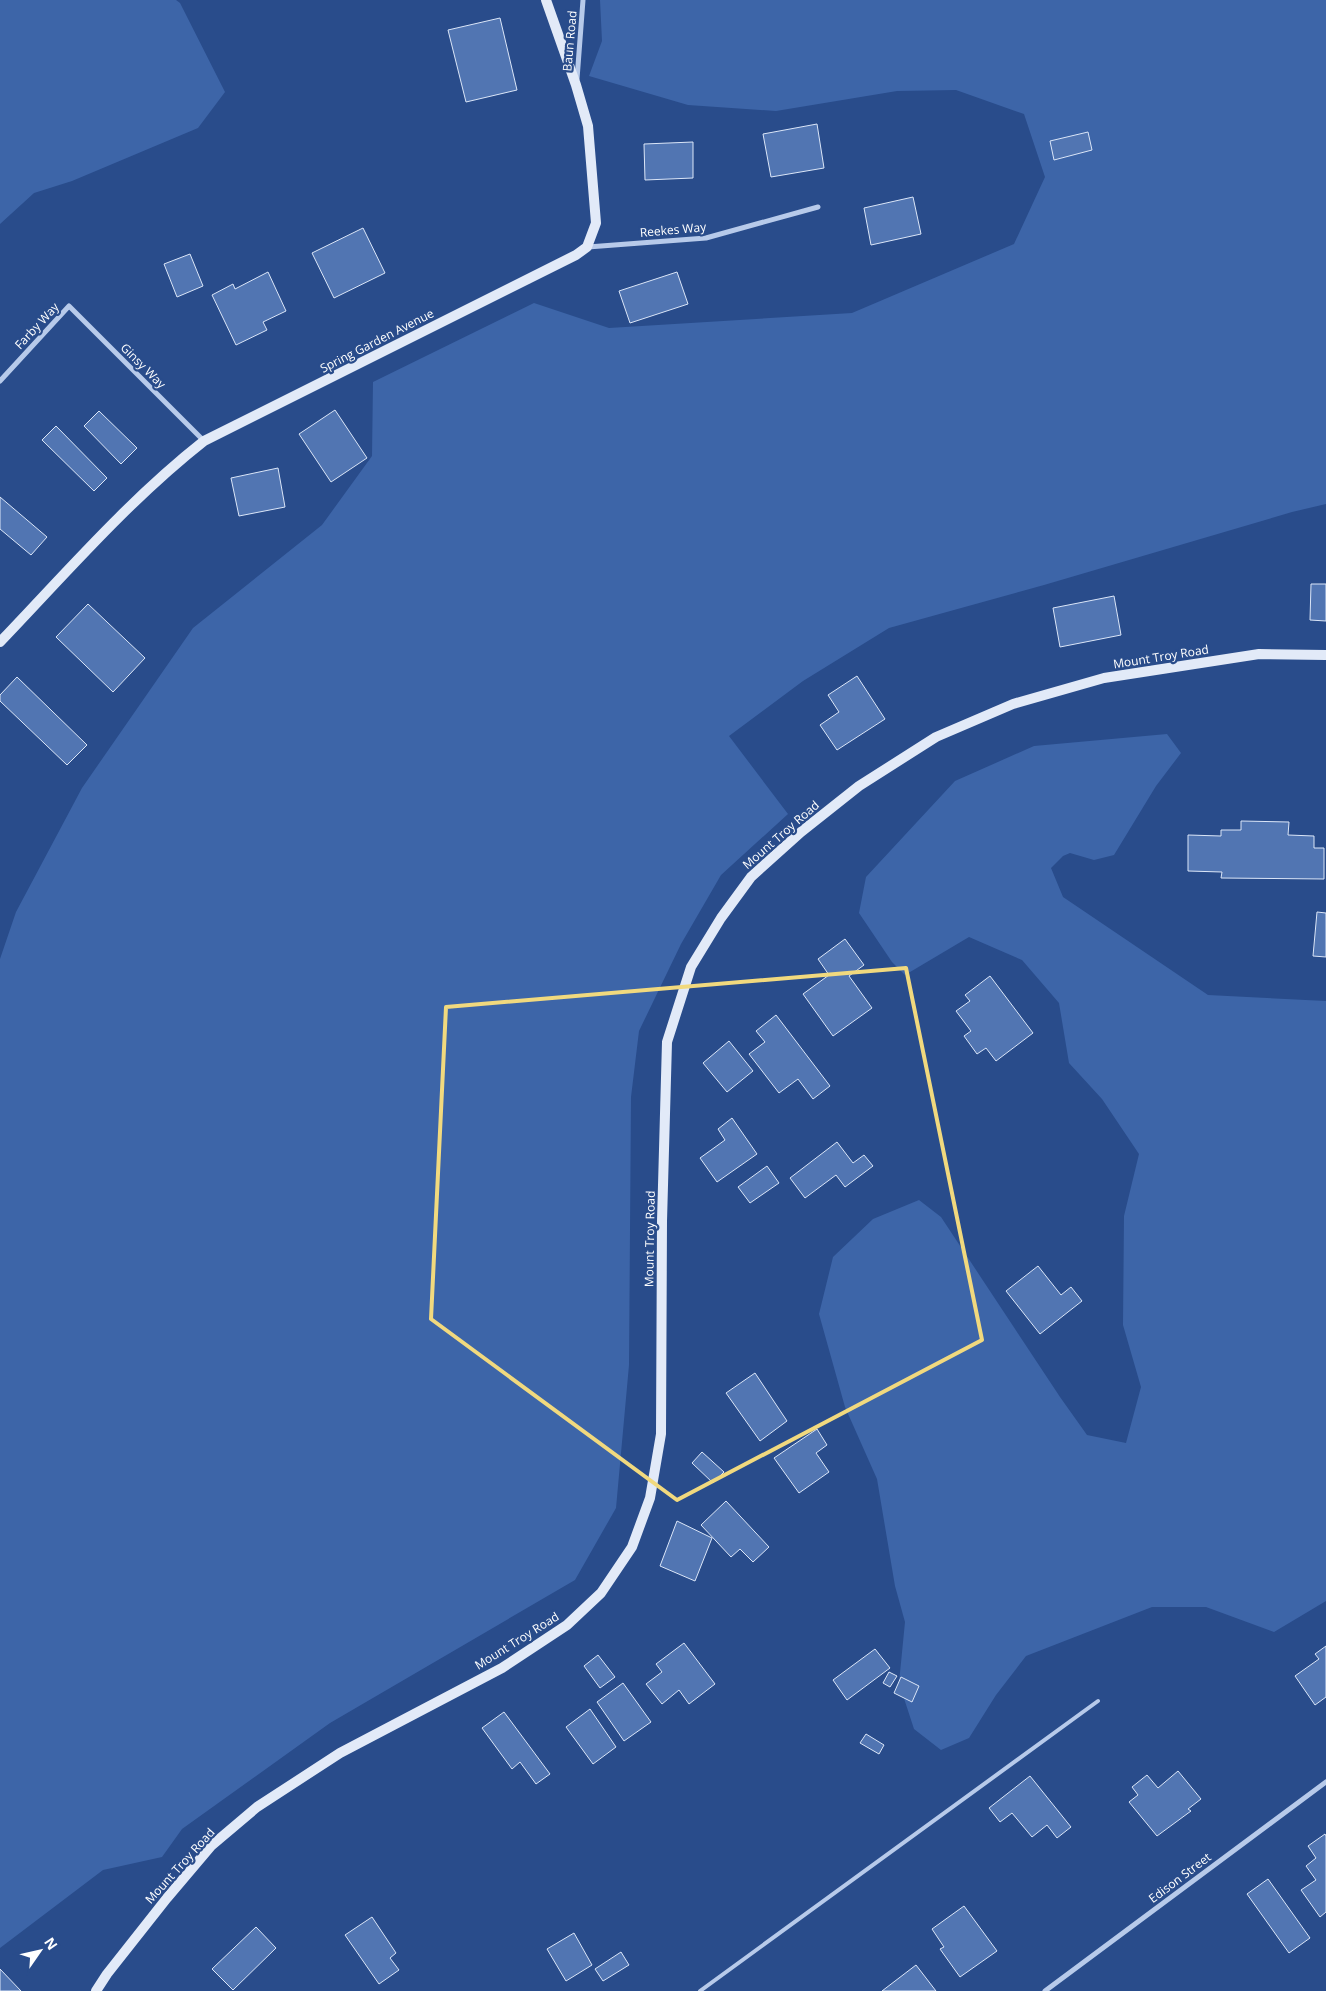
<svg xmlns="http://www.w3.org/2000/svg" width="1326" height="1991" font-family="'Open Sans',sans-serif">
<rect width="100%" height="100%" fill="#294c8b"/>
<g fill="#3d65a8">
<path d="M0 0H176L180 3 225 92 198 128 72 181 34 193 0 224Z"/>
<path d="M600 0H1326V504L1292 512 1044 585 889 628 803 681 729 736 788 814 721 875 681 944 639 1031 631 1097 629 1365 616 1508 575 1580 330 1723 182 1829 162 1857 103 1870 0 1948V959L16 912 82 788 193 628 322 525 372 456 373 382 534 303 609 328 852 313 1014 244 1045 177 1024 114 956 90 897 91 776 111 688 105 589 76 602 41Z"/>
<path d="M1167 734 1181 753 1156 786 1114 855 1094 860 1070 853 1063 856 1051 868 1063 897 1208 995 1326 1001V1601L1274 1632 1206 1607H1152L1026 1656 996 1695 969 1738 941 1750 914 1729 899 1683 905 1622 895 1586 877 1479 845 1407 819 1314 833 1257 873 1219 919 1200 941 1217 1060 1397 1087 1435 1126 1443 1141 1387 1123 1325 1124 1216 1139 1154 1102 1099 1069 1063 1059 1003 1022 960 969 937 905 975 892 962 859 913 866 877 955 781 1034 746Z"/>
</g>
<g fill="#5175b2" stroke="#dbe6f8">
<path d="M500 18 517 90 466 102 448 30Z"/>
<path d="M817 124 824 168 771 177 763 134Z"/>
<path d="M1088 132 1092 150 1054 160 1050 141Z"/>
<path d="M693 142V178L645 180 644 144Z"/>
<path d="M913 197 921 234 871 245 864 208Z"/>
<path d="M363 228 385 273 334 298 312 253Z"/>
<path d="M190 254 203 286 177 297 164 264Z"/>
<path d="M268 272 286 311 263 322 267 330 236 345 212 295 233 284 235 289Z"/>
<path d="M677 272 688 304 630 323 619 291Z"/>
<path d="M335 410 367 458 331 482 299 434Z"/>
<path d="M99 411 137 448 121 464 84 426Z"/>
<path d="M56 426 107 478 94 491 42 440Z"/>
<path d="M278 468 285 507 239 516 231 478Z"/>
<path d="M0 497 47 537 31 555 0 529Z"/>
<path d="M1311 584H1326V621L1310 620Z"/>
<path d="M1114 596 1121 635 1060 647 1053 608Z"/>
<path d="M88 604 145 658 113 692 56 637Z"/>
<path d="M857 676 885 719 837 750 820 725 839 712 828 695Z"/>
<path d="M17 677 87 745 67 765 0 701V695Z"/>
<path d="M1241 821 1289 822 1288 835 1314 836V848H1324V879L1221 878 1222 872 1188 871V835L1221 836V830H1241Z"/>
<path d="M1317 912 1326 913V957L1313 956Z"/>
<path d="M845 939 864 965 849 976 872 1008 833 1036 803 994 829 975 818 959Z"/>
<path d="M990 976 1033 1033 996 1061 986 1048 977 1054 964 1036 971 1031 956 1011 970 1001 965 995Z"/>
<path d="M776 1015 830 1086 813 1099 798 1079 779 1093 749 1054 765 1042 756 1031Z"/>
<path d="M729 1041 753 1071 727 1092 703 1063Z"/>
<path d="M732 1118 757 1154 717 1182 700 1158 725 1140 718 1129Z"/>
<path d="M837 1142 853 1163 864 1155 873 1166 845 1187 836 1175 805 1198 790 1178Z"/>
<path d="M767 1166 779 1183 750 1203 738 1187Z"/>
<path d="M1038 1266 1061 1295 1071 1287 1082 1301 1040 1334 1006 1291Z"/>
<path d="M755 1373 787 1421 760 1441 726 1393Z"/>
<path d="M817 1429 827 1445 816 1453 829 1472 799 1493 774 1458Z"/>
<path d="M702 1452 724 1472 713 1483 692 1463Z"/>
<path d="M726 1501 769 1547 753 1562 740 1549 731 1557 701 1525Z"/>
<path d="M677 1521 712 1538 695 1581 660 1566Z"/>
<path d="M684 1643 715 1684 689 1704 679 1690 662 1704 646 1684 662 1672 656 1664Z"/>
<path d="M1326 1646V1697L1315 1705 1295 1676 1319 1659 1315 1654Z"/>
<path d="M875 1649 890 1668 847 1700 833 1680Z"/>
<path d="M598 1655 615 1677 600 1688 584 1666Z"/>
<path d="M889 1672 897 1676 890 1687 883 1683Z"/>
<path d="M901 1677 919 1686 912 1702 894 1693Z"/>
<path d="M623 1683 651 1722 624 1741 597 1702Z"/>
<path d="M590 1709 616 1747 593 1764 566 1727Z"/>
<path d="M504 1712 550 1774 536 1784 520 1762 512 1769 482 1728Z"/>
<path d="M866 1734 884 1745 879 1754 860 1743Z"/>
<path d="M1178 1771 1201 1799 1188 1809 1191 1811 1157 1836 1129 1802 1138 1795 1132 1787 1147 1775 1158 1788Z"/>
<path d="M1030 1776 1071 1827 1057 1838 1047 1825 1032 1837 1012 1813 1000 1822 989 1808Z"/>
<path d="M1325 1834 1326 1836V1912L1320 1917 1301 1890 1316 1880 1306 1866 1316 1858 1308 1846Z"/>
<path d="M1268 1879 1310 1938 1289 1953 1247 1894Z"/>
<path d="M964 1906 997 1951 960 1977 940 1949 944 1947 932 1929Z"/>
<path d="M372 1917 396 1953 390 1958 399 1970 379 1984 345 1935Z"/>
<path d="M256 1927 276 1948 233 1990 212 1969Z"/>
<path d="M574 1933 592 1965 566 1981 547 1949Z"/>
<path d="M621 1952 629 1965 603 1981 595 1969Z"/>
<path d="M916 1965 936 1991H882Z"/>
<path d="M0 1969 21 1991H0Z"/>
</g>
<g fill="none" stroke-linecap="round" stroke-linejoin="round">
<path stroke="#b7caea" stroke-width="4" d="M700 1991 1098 1701"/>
<g stroke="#b7caea" stroke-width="5">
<path d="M577 79 583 0"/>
<path d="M588 247 706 238 818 207"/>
<path d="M0 381 69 306 204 441"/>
<path d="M1045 1991 1326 1782"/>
</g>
<g stroke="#e2eaf8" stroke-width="10">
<path d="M0 642C66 573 129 500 204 441L576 255 587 247 596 223 588 126 576 85 546 0"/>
<path d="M96 1991 107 1974 167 1898 211 1846 257 1807 340 1753 502 1668 567 1625 601 1593 632 1547 650 1498 661 1434 662 1221 667 1042 691 967 721 918 751 877 801 832 859 786 936 737 1013 704 1104 678 1259 654 1326 655"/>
</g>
</g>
<path fill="none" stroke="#f1d97e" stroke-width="4" stroke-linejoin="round" d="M906 968 982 1340 677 1500 431 1319 446 1007Z"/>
<g text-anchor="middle" stroke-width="4.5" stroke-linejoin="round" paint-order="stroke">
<g font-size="12" fill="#fff" stroke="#294c8b">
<text transform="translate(570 41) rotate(-85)" y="4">Baun Road</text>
<text transform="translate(673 230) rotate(-5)" y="4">Reekes Way</text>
<text transform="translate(37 326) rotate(-47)" y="4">Farby Way</text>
<text transform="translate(377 341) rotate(-27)" y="4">Spring Garden Avenue</text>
<text transform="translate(143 366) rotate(45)" y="4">Ginsy Way</text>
<text transform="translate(1161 657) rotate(-9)" y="4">Mount Troy Road</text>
<text transform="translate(781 835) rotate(-41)" y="4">Mount Troy Road</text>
<text transform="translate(650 1239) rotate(-89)" y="4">Mount Troy Road</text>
<text transform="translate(517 1641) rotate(-32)" y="4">Mount Troy Road</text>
<text transform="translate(180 1866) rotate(-48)" y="4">Mount Troy Road</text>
<text transform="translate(1180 1878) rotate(-37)" y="4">Edison Street</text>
</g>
</g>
<g transform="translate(40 1951) rotate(56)" stroke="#294c8b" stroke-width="4" paint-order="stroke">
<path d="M0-4L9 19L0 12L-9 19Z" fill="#ffffff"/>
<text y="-8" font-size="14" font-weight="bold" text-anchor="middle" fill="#ffffff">N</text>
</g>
</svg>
